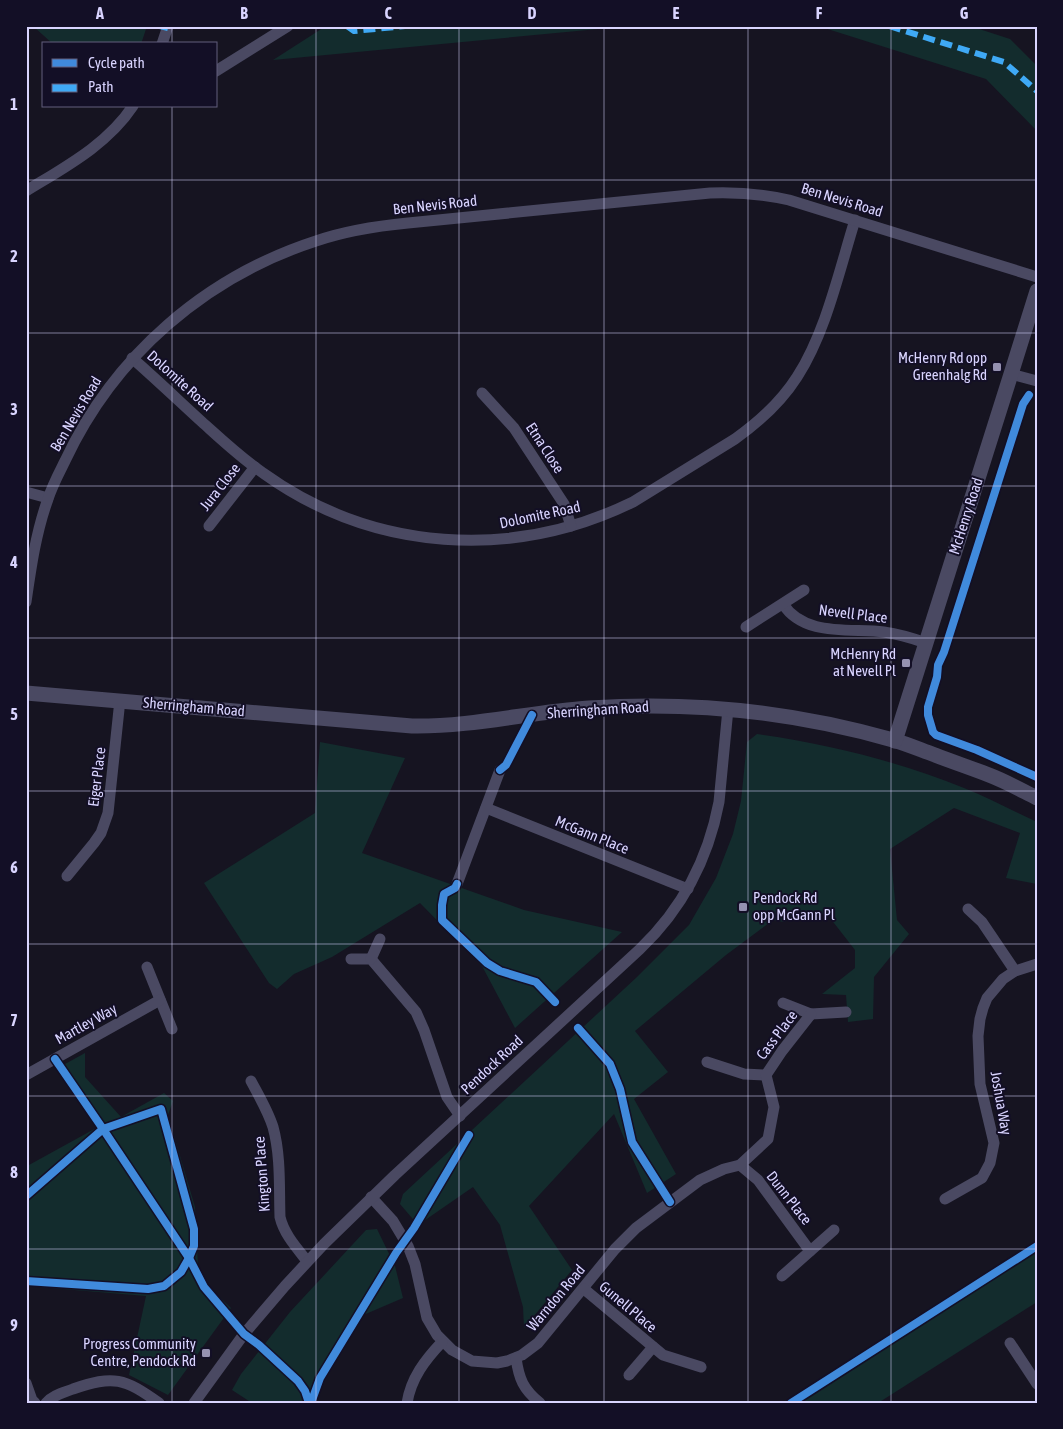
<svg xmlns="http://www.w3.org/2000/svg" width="1063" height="1429" font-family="'Asap Condensed',sans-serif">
<rect width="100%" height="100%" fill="#161421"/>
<g fill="#132c2d">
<path d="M33 26H147L141 44H53Z"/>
<path d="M326 26H630L273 60Z"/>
<path d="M818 26H970L1010 39 1037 66V131L986 79Z"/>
<path d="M757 734C828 744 897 761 964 788 989 798 1013 811 1037 822V884L1006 878 1020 833 954 808 890 849 897 920 909 934 874 977 873 1019 848 1022 846 995 822 994 855 968V950L827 914 798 916 784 922 773 920 726 955 635 1031 668 1072 634 1099 676 1174 647 1193 614 1114 529 1206 572 1270 524 1328 523 1307 500 1225 473 1187 418 1225 400 1204 403 1194 637 977 689 925 716 878 733 834 741 801 747 742Z"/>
<path d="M320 742 405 758 362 853 524 910 622 932 515 1028 482 966 420 903 332 957 294 974 277 989 269 983 204 883 315 813Z"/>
<path d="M85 1053V1077L121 1117 164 1093 173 1101 168 1115 195 1207 198 1266 209 1287 231 1308 168 1395 129 1375 146 1296 26 1286V1169L29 1165 98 1127 56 1069Z"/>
<path d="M377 1229 395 1266 403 1298 361 1316 323 1378 317 1396 319 1403H252L232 1390 241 1374 290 1312 366 1230Z"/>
<path d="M1037 1240V1302L878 1403H782Z"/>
</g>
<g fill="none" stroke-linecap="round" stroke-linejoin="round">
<g stroke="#4a4962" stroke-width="11">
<path d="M162 44 168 26"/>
<path d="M216 71 288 26"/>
<path d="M26 191C65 167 107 145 133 106"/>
<path d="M132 358C156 379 179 401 202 422 222 440 241 458 263 473 373 552 512 561 633 502L735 439C759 422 781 402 797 377 826 332 839 271 855 220"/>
<path d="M1011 374 1037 381"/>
<path d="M482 393 514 428 564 504 571 526"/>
<path d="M26 492 48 498"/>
<path d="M209 526 255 467"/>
<path d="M26 602C31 567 36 532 48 499 52 486 59 473 65 461 114 356 205 277 316 241 345 231 377 226 408 223L710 193C737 192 763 194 789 200L1037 277"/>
<path d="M783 604C804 637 851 628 884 632 898 634 912 638 926 643"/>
<path d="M746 627 804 590"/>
<path d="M486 808 688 889"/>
<path d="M67 876 94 843 101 833 108 813 120 700"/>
<path d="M457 884 500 770"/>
<path d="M968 909 982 922 1015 971"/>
<path d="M351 959H371L416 1012 424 1030 447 1097 460 1116"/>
<path d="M371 959 380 939"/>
<path d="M147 967 172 1029"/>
<path d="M783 1003 811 1014 846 1012"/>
<path d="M707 1062 744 1074 766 1075"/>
<path d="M26 1075 160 1000"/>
<path d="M251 1081C259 1096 268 1111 273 1127 281 1156 279 1188 280 1217 284 1234 296 1247 307 1261"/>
<path d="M740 1165 758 1180 810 1251"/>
<path d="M371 1197 393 1221 408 1246 415 1264 427 1318 437 1335 452 1350 472 1361 497 1363 507 1361 522 1355 538 1343 615 1249 636 1228 700 1180 724 1169 740 1165 768 1139 774 1107 766 1075 782 1051 811 1014"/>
<path d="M945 1199 982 1178 990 1163 994 1143 980 1084 978 1036 980 1019 983 1008 987 998 1003 979 1015 971 1037 964"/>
<path d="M782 1276 834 1230"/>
<path d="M584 1289 663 1355 701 1367"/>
<path d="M1010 1343 1037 1384"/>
<path d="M516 1358C519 1379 523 1389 540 1403"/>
<path d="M629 1375 653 1347"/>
<path d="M26 1383 32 1400 35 1403"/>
<path d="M46 1403C53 1395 63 1393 73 1389 114 1375 124 1378 159 1403"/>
<path d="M194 1403 244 1334 285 1286 324 1244 395 1175 640 949C683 908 708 860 719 802L728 709"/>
<path d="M407 1403C411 1378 425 1360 442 1342"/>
</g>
<g stroke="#4a4962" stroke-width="15">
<path d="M26 693 412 726C472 727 530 712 589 708 691 701 795 712 893 740 907 744 921 750 935 755 953 762 971 768 989 775 1005 781 1021 790 1037 798"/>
<path d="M895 741 1011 374 1037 291"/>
</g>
<g stroke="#3fa9f5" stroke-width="6" stroke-dasharray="12 6" stroke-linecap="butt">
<path d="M160 26 168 28"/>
<path d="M347 26 354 31 405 26"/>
<path d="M889 26 1004 62 1037 91"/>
</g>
<g stroke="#130f26" stroke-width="11">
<g id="cycleway">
<path d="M1029 395 1023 404 944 652 938 665 937 677 928 707V715L933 732 936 735 977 750 1037 777"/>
<path d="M500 770 506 765 532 715"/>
<path d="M457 884 455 888 444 894 442 905V920L487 963 500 971 536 982 555 1002"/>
<path d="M578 1028 610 1064 620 1089 632 1142 670 1202"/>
<path d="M55 1059 103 1129 189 1258 204 1287 244 1334 259 1345 298 1381 305 1391 309 1403"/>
<path d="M26 1196 103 1129 161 1109 194 1229V1246L189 1258 181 1272 164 1286 148 1289 26 1281"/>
<path d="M311 1403 320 1378 396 1253 414 1228 469 1135"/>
<path d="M791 1403 1037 1246"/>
</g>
</g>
<use href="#cycleway" stroke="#408adc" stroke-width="8"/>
</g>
<path fill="none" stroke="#d9d4ff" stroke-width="1" stroke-opacity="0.55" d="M172 26V44M316 26V1403M459 26V1403M604 26V1403M748 26V1403M891 26V1403M172 106V1403M26 180H1037M26 333H1037M26 486H1037M26 638H1037M26 791H1037M26 944H1037M26 1096H1037M26 1249H1037"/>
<g fill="#9591b1" stroke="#130f26" stroke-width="2">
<rect x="992" y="362" width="10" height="10" rx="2.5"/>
<rect x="901" y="658" width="10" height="10" rx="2.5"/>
<rect x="738" y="902" width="10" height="10" rx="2.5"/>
<rect x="201" y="1348" width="10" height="10" rx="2.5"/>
</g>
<g text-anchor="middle" stroke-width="4" stroke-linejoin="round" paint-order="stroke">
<g font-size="15" fill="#d9d4ff" stroke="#130f26">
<text transform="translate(842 200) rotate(17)" y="5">Ben Nevis Road</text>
<text transform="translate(435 205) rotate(-6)" y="5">Ben Nevis Road</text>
<text transform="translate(180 381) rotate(42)" y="5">Dolomite Road</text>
<text transform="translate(76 414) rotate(-59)" y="5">Ben Nevis Road</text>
<text transform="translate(545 448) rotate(57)" y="5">Etna Close</text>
<text transform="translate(220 487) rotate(-52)" y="5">Jura Close</text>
<text transform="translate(540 515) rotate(-12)" y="5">Dolomite Road</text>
<text transform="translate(966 516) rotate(-72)" y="5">McHenry Road</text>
<text transform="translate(853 614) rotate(7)" y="5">Nevell Place</text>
<text transform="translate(194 707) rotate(5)" y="5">Sherringham Road</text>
<text transform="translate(598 710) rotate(-4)" y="5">Sherringham Road</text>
<text transform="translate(97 777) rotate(-83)" y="5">Eiger Place</text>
<text transform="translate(592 835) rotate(22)" y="5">McGann Place</text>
<text transform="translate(86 1024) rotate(-29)" y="5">Martley Way</text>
<text transform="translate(777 1035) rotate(-53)" y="5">Cass Place</text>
<text transform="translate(492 1065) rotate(-43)" y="5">Pendock Road</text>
<text transform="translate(1001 1103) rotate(80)" y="5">Joshua Way</text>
<text transform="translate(262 1174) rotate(-94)" y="5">Kington Place</text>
<text transform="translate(789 1198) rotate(52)" y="5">Dunn Place</text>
<text transform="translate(556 1298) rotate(-50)" y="5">Warndon Road</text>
<text transform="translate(628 1307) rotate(40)" y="5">Gunell Place</text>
</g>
<g font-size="15" fill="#d9d4ff" stroke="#130f26" text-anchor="end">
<text x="987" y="363">McHenry Rd opp<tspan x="987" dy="17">Greenhalg Rd</tspan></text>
<text x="896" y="659">McHenry Rd<tspan x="896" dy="17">at Nevell Pl</tspan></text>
<text x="753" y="903" text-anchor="start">Pendock Rd<tspan x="753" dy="17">opp McGann Pl</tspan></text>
<text x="196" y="1349">Progress Community<tspan x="196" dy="17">Centre, Pendock Rd</tspan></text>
</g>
</g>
<rect width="1063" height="1429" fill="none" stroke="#130f26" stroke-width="55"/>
<rect x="42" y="42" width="175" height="65" fill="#130f26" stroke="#625e7d"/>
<rect x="52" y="59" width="25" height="8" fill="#408adc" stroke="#625e7d"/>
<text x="88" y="68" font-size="15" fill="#d9d4ff">Cycle path</text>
<rect x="52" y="84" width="25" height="8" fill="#3fa9f5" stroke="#625e7d"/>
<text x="88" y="92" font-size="15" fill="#d9d4ff">Path</text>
<rect x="28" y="28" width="1008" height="1374" fill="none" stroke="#d9d4ff" stroke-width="2"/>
<g font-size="16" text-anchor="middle" font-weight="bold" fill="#d9d4ff">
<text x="100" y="19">A</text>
<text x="244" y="19">B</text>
<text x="388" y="19">C</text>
<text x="532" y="19">D</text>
<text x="676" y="19">E</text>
<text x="819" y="19">F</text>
<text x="964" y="19">G</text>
<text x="14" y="110">1</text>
<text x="14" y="262">2</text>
<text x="14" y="415">3</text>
<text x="14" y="568">4</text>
<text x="14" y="720">5</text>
<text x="14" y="873">6</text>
<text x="14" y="1026">7</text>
<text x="14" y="1178">8</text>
<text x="14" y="1331">9</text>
</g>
</svg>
